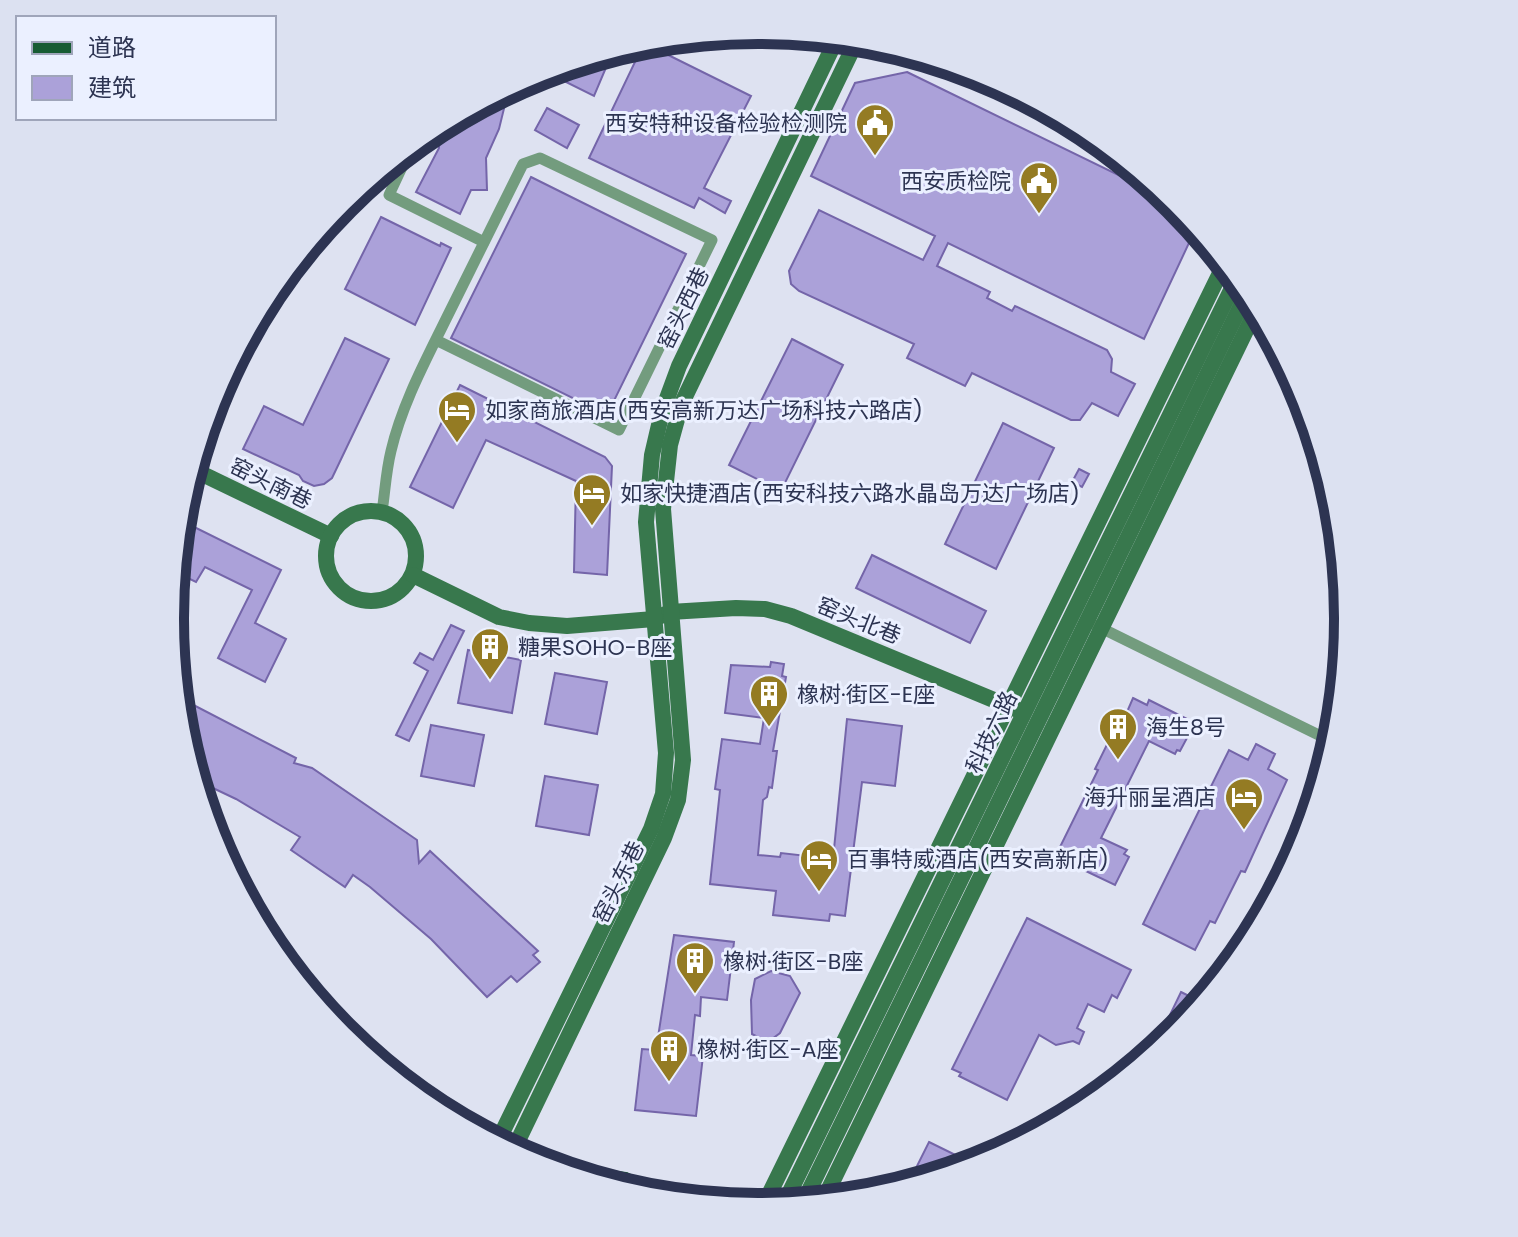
<svg xmlns="http://www.w3.org/2000/svg" width="1518" height="1237" font-family="Poppins,'Noto Sans SC',sans-serif">
<rect width="100%" height="100%" fill="#dee2f1"/>
<g fill="#aba1d9" stroke="#7465a9" stroke-width="2">
<path d="M644 43 751 96 704 188 731 201 725 213 699 198 694 208 589 158Z"/>
<path d="M613 51 594 96 560 79 567 65Z"/>
<path d="M907 72 1176 203 1196 228 1144 339 948 243 937 266 990 292 987 298 1012 311 1015 306 1107 350 1112 359 1111 372 1135 384 1118 416 1092 403 1080 420H1071L972 373 965 386 907 358 914 344 799 291 791 284 789 271 819 210 923 260 935 236 811 176 855 83Z"/>
<path d="M509 88 499 129 486 158 487 190H471L460 214 416 192 439 148 440 125Z"/>
<path d="M547 108 579 125 567 148 535 130Z"/>
<path d="M531 177 686 254 607 415 451 338Z"/>
<path d="M381 217 440 246 441 243 451 248 415 325 345 289Z"/>
<path d="M345 338 389 359 332 478 324 484 314 486 303 481 299 475 243 449 264 406 303 425Z"/>
<path d="M792 339 843 365 781 491 729 465Z"/>
<path d="M460 385 605 457 612 466 607 575 574 572 576 481 486 440 453 508 410 487Z"/>
<path d="M218 387 231 394 207 441 202 438Z"/>
<path d="M1003 423 1054 448 996 569 945 544Z"/>
<path d="M1079 469 1089 474 1082 487 1072 482Z"/>
<path d="M180 520 281 570 255 623 286 639 265 682 218 658 252 590 205 567 196 582 175 572Z"/>
<path d="M872 555 986 611 970 643 856 588Z"/>
<path d="M172 600 186 607 172 636 170 618Z"/>
<path d="M451 625 464 631 409 741 396 735 428 671 414 663 420 653 433 660Z"/>
<path d="M468 650 521 660 512 713 458 703Z"/>
<path d="M771 662 784 664 782 676 786 677 773 751H777L772 788 769 787 767 797 763 800 758 855 780 857 781 853 833 859 847 719 902 726 895 786 862 782 845 916 830 914 829 921 773 915 776 891 710 884 720 790 715 789 722 739 760 744 764 718 725 713 731 665 770 667Z"/>
<path d="M555 673 607 682 597 734 545 724Z"/>
<path d="M178 697 296 758 294 763 312 768 417 840 419 863 430 851 538 951 533 955 540 962 517 982 511 976 487 997 431 939 370 887 353 875 345 887 291 850 300 837 236 799 196 780 182 733Z"/>
<path d="M1133 698 1147 705 1149 700 1195 723 1180 751 1177 750 1175 754 1149 741 1106 828 1101 838 1127 850 1124 854 1129 857 1115 885 1071 864 1074 859 1058 851 1098 770 1095 769 1124 710 1127 712Z"/>
<path d="M431 725 484 735 474 786 421 776Z"/>
<path d="M1256 744 1275 754 1268 769 1287 780 1245 872 1241 871 1215 923 1210 921 1195 950 1143 924 1229 750 1248 760Z"/>
<path d="M545 776 598 785 589 835 536 826Z"/>
<path d="M1027 918 1131 970 1117 998 1112 995 1104 1012 1088 1004 1077 1028 1084 1032 1079 1044 1073 1041 1056 1045 1039 1035 1007 1100 959 1076 961 1073 952 1069Z"/>
<path d="M674 935 734 942 727 1000 701 997 700 1016 695 1015 691 1055 703 1056 696 1116 635 1110 642 1049 656 1050Z"/>
<path d="M771 971 790 976 800 993 780 1033 772 1039 764 1040 752 1034 751 1000 755 979Z"/>
<path d="M1181 992 1195 999 1182 1026 1168 1019Z"/>
<path d="M929 1142 976 1165 907 1186Z"/>
</g>
<g fill="none" stroke-linecap="round" stroke-linejoin="round">
<g stroke="#739c7e" stroke-width="11">
<path d="M976 72 1096 137"/>
<path d="M412 146 389 195 484 242"/>
<path d="M382 512C385 492 386 471 391 451 402 404 426 360 447 317 472 266 498 215 523 164L540 158 712 240 619 430 436 340"/>
<path d="M1095 625 1333 742"/>
<path d="M1243 952 1271 882 1304 839"/>
</g>
<g stroke="#38784d" stroke-width="16">
<path d="M192 469 331 536"/>
<circle cx="371" cy="556" r="45"/>
<path d="M413 575 499 617 529 623 567 626 654 619 670 612 736 608 765 609 791 616 1018 710"/>
<path d="M497 1143 651 829 663 794 666 753 646 522 652 455 662 412 679 366 837 38"/>
<path d="M513 1151 664 838 678 800 683 760 663 509 670 445 681 405 857 40"/>
<path d="M823 1201 1257 308"/>
<path d="M803 1203 1248 291"/>
<path d="M784 1204 1237 278"/>
<path d="M763 1207 1225 263"/>
</g>
<path stroke="#175c33" stroke-width="18" d="M572 1174 625 1181 658 1197"/>
</g>
<defs>
<g id="civic-pin" transform="scale(2)"><path d="M0 17L-7.5 6A9.5 9.5 0 1 1 7.5 6Z" fill="#947b23" stroke="#ebf0ff"/><path d="M-.6-6.5H3V-4.5H.6V-3L4-1V1h2V6H-6V1h2V-1L-.6-3ZM-1.2 2.5V6h2.4V2.5Z" fill="#fff"/></g>
<g id="hotel-pin" transform="scale(2)"><path d="M0 17L-7.5 6A9.5 9.5 0 1 1 7.5 6Z" fill="#947b23" stroke="#ebf0ff"/><path d="M-6-4.5h1.5V1H6V5H4.5V3h-9V5H-6ZM-4 0a1.8 1.8 0 1 1 3.6 0ZM.5 0V-2.5h3Q6-2.5 6 0Z" fill="#fff"/></g>
<g id="building-pin" transform="scale(2)"><path d="M0 17L-7.5 6A9.5 9.5 0 1 1 7.5 6Z" fill="#947b23" stroke="#ebf0ff"/><path d="M-4-6H4V6H1V3H-1V6H-4ZM-2.5-4.3h1.7v1.8h-1.7ZM.8-4.3h1.7v1.8H.8ZM-2.5-1h1.7V.8h-1.7ZM.8-1h1.7V.8H.8Z" fill="#fff"/></g>
</defs>
<g fill-rule="evenodd">
<use href="#civic-pin" x="875" y="123"/>
<use href="#civic-pin" x="1039" y="181"/>
<use href="#hotel-pin" x="457" y="410"/>
<use href="#hotel-pin" x="592" y="493"/>
<use href="#building-pin" x="490" y="647"/>
<use href="#building-pin" x="769" y="694"/>
<use href="#building-pin" x="1118" y="727"/>
<use href="#hotel-pin" x="1244" y="797"/>
<use href="#hotel-pin" x="819" y="859"/>
<use href="#building-pin" x="695" y="961"/>
<use href="#building-pin" x="669" y="1049"/>
</g>
<g text-anchor="middle" stroke-width="6" stroke-linejoin="round" paint-order="stroke">
<g font-size="22" fill="#2d3452" stroke="#ebf0ff" text-anchor="start">
<text x="847" y="131" text-anchor="end">西安特种设备检验检测院</text>
<text x="1011" y="189" text-anchor="end">西安质检院</text>
<text x="485" y="418">如家商旅酒店(西安高新万达广场科技六路店)</text>
<text x="620" y="501">如家快捷酒店(西安科技六路水晶岛万达广场店)</text>
<text x="518" y="655">糖果SOHO-B座</text>
<text x="797" y="702">橡树·街区-E座</text>
<text x="1146" y="735">海生8号</text>
<text x="1216" y="805" text-anchor="end">海升丽呈酒店</text>
<text x="847" y="867">百事特威酒店(西安高新店)</text>
<text x="723" y="969">橡树·街区-B座</text>
<text x="697" y="1057">橡树·街区-A座</text>
</g>
<g font-size="22" fill="#2d3452" stroke="#ebf0ff">
<text transform="translate(683 308) rotate(-64)" y="8">窑头西巷</text>
<text transform="translate(271 483) rotate(26)" y="8">窑头南巷</text>
<text transform="translate(859 620) rotate(22)" y="8">窑头北巷</text>
<text transform="translate(991 732) rotate(-64)" y="8">科技六路</text>
<text transform="translate(618 882) rotate(-64)" y="8">窑头东巷</text>
</g>
</g>
<path d="M0 0H1518V1237H0ZM758 44H760A574 574 0 0 1 1334 618V619A574 574 0 0 1 760 1193H758A574 574 0 0 1 184 619V618A574 574 0 0 1 758 44Z" fill="#dce1f1" fill-rule="evenodd"/>
<path fill="none" stroke="#2d3452" stroke-width="10" d="M758 44H760A574 574 0 0 1 1334 618V619A574 574 0 0 1 760 1193H758A574 574 0 0 1 184 619V618A574 574 0 0 1 758 44Z"/>
<rect x="16" y="16" width="260" height="104" fill="#ebf0ff" stroke="#9fa5ba" stroke-width="2"/>
<rect x="32" y="42" width="40" height="12" fill="#175c33" stroke="#9fa5ba" stroke-width="2"/>
<text x="88" y="56" font-size="24" fill="#2d3452">道路</text>
<rect x="32" y="76" width="40" height="24" fill="#aba1d9" stroke="#9fa5ba" stroke-width="2"/>
<text x="88" y="96" font-size="24" fill="#2d3452">建筑</text>
</svg>
